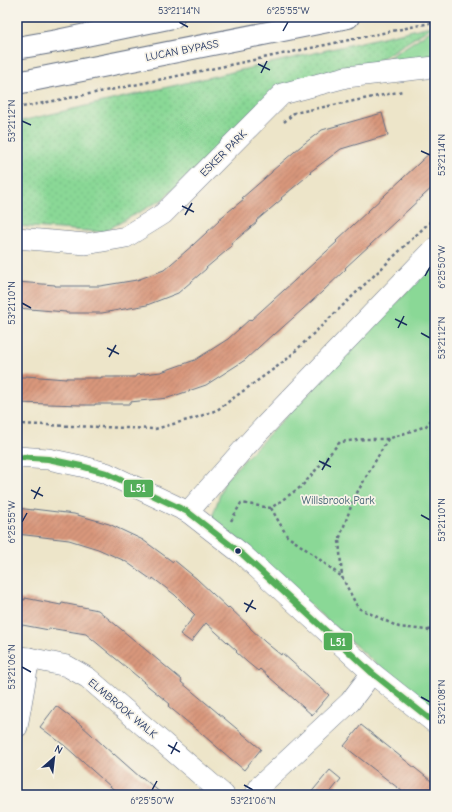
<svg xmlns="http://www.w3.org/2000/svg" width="452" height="812" font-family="'Comic Neue',sans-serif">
<defs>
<pattern id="grass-dots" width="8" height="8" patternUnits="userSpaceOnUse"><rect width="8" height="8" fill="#8ad896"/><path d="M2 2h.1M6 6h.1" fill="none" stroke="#76ba84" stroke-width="1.8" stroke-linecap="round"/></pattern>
<pattern id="building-hatch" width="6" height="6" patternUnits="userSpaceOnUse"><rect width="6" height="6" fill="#d9977b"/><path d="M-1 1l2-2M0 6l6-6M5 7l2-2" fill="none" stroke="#af7c68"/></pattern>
</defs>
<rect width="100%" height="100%" fill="#f7f3e8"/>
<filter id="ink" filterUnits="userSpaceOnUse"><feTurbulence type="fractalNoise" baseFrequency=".025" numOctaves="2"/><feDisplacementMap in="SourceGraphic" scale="8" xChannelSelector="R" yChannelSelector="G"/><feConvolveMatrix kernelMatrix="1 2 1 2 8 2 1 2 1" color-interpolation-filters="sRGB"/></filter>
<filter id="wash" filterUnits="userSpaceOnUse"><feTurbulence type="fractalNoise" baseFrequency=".012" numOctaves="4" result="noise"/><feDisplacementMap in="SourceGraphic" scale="16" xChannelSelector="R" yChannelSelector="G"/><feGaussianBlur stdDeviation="0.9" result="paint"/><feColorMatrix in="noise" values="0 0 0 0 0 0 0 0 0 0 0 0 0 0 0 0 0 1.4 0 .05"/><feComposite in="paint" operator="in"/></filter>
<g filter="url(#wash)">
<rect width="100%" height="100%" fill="#ede5c9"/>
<path fill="url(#grass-dots)" stroke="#52847a" d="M435 25 368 67 279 90 163 199 103 232 17 226V122Z"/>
<g fill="#8ad896" stroke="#52847a">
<path d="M435 28V58L371 69Z"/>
<path d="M435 262V712L391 677 212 518 225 480Z"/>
</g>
<g id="blocks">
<g fill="url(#building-hatch)">
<path d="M382 113 388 135 341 149 310 172 311 173 281 198 282 199 256 221 257 222 231 244 232 246 206 268V269L178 293 147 305 102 313H66V312L17 308V282L55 285V286H100L137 280 164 270 193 245 219 221 218 220 244 199 242 198 272 172V171L301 146 322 130Z"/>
<path d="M435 148V185L345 268 346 269 322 292 274 335 273 334 245 360 206 385 168 398 130 402V404H95V405H81L17 403V377H26V376L66 379V378H101V377H136V375L161 372 195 360 228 339 250 319 251 320 337 242 336 241Z"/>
<path d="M17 508 33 510V509L74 514 109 524 143 540 173 562 174 560 197 579 228 608 229 607 250 627V628L265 642 281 655 282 653 329 695 312 715 260 669 258 671 247 662 236 652 237 651 206 623 191 642 180 634 195 615 175 595 153 578 152 580 125 561 98 549 69 540 17 534Z"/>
<path d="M17 598 25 600V598L61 605 62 603 98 610 182 680 181 682 261 749 244 770 196 729 168 706 170 704 143 682H144L86 634 49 628V630L17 624Z"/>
<path d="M56 706 81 725 114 755V754L141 778 142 777 163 795H120L65 746 40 727Z"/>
<path d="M361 725 435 784V795H407L344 746Z"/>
<path d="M330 770 341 779 328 795H309Z"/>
</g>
</g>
</g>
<g filter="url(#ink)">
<use href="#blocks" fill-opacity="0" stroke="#646f83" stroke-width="1"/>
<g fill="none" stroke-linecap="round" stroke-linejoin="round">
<g stroke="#646f83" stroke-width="22">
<g id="minor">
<path d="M17 238 86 244 126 237 163 214 282 94 346 77 435 67"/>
<path d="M17 457 48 459 81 466 106 473 188 512 242 554 372 673 435 723"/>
<path d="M188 512 255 436 435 248"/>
<path d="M17 657 29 658 67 666 88 678 224 795"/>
<path d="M17 727 29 658"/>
<path d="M255 795 260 786 350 702 372 673"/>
</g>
</g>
<g stroke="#646f83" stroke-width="24">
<g id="trunk">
<path d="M17 48 57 41 173 17"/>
<path d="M17 83 348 17"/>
</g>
</g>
<g stroke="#646f83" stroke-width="2.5" stroke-dasharray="3 3" stroke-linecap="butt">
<path d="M17 108 115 89 435 22"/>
<path d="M284 122 294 113 403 91"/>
<path d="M435 415 426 426 388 439 354 498 339 540 342 577 358 608 399 627 427 630 435 636"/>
<path d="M17 424 155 429 195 418 217 410 286 360 435 217"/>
<path d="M271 508 287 536 314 555 342 577"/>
<path d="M231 521 241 503 271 508 302 486 340 442 365 439H388"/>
<path d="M428 630 435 629"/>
</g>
<use href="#minor" stroke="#fff" stroke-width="21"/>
<use href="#trunk" stroke="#fff" stroke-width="22"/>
<g stroke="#f7f3e8" stroke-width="9">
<path id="bus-1" d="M17 457 48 459 81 466 106 473 188 512 242 554 372 673 435 723"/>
</g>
<use href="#bus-1" stroke="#53ae59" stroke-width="6"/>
</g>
</g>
<path fill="none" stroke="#1b2f5e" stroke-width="1.5" d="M179 22 188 27M283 31 288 22M258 64 270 70M261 73 267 61M22 121 31 125M421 151 430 155M182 206 194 212M185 215 192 203M425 276 430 267M22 303 31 308M395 319 407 325M398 328 404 316M421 333 430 338M107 348 119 354M109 357 116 345M319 461 331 467M322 470 329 458M31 490 43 496M34 499 40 487M421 515 430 520M22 522 27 513M244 603 256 609M246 612 253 600M22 667 31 672M421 697 430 702M168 745 180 752M171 754 177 742M244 785 253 790M152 790 157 781"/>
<circle fill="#1b2f5e" stroke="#f7f3e8" stroke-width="1.5" cx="238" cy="551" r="3.5"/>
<g text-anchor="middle" stroke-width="3.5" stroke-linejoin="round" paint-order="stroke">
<g font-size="11" fill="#1b2f5e" stroke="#f7f3e8">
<text transform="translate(182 50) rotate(-11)" y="4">LUCAN BYPASS</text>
<text transform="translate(223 153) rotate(-45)" y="4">ESKER PARK</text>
<text transform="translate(123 708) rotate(40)" y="4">ELMBROOK WALK</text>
</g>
<g font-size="11" fill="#37596c" stroke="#f7f3e8">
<text x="338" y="504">Willsbrook Park</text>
</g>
</g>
<g stroke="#f7f3e8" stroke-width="1.5">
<rect x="123" y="479" width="31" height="19" rx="4" fill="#53ae59"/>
<rect x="323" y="632" width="30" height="19" rx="4" fill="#53ae59"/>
</g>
<g font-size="11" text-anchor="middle" font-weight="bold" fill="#fff">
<text x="138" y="492">L51</text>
<text x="338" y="646">L51</text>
</g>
<rect width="452" height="812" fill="none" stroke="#f7f3e8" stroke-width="44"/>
<g transform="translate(54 758) rotate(28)" stroke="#f7f3e8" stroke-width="3" paint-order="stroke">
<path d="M0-3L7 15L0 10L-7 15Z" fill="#1b2f5e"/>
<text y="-6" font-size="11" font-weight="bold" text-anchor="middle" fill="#1b2f5e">N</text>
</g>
<rect x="22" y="22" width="408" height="768" fill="none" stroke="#1b2f5e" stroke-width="1.5"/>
<g font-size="10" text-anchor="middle" fill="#1b2f5e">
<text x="179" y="14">53°21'14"N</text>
<text x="288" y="14">6°25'55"W</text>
<text transform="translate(11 121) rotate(-90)" y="4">53°21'12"N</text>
<text transform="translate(441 155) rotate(-90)" y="4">53°21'14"N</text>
<text transform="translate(441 267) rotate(-90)" y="4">6°25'50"W</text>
<text transform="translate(11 303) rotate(-90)" y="4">53°21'10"N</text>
<text transform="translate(441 338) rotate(-90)" y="4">53°21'12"N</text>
<text transform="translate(441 520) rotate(-90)" y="4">53°21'10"N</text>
<text transform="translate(11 522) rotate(-90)" y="4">6°25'55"W</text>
<text transform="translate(11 667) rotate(-90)" y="4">53°21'06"N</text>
<text transform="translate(441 702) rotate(-90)" y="4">53°21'08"N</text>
<text x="152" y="804">6°25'50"W</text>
<text x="253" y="804">53°21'06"N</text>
</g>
</svg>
